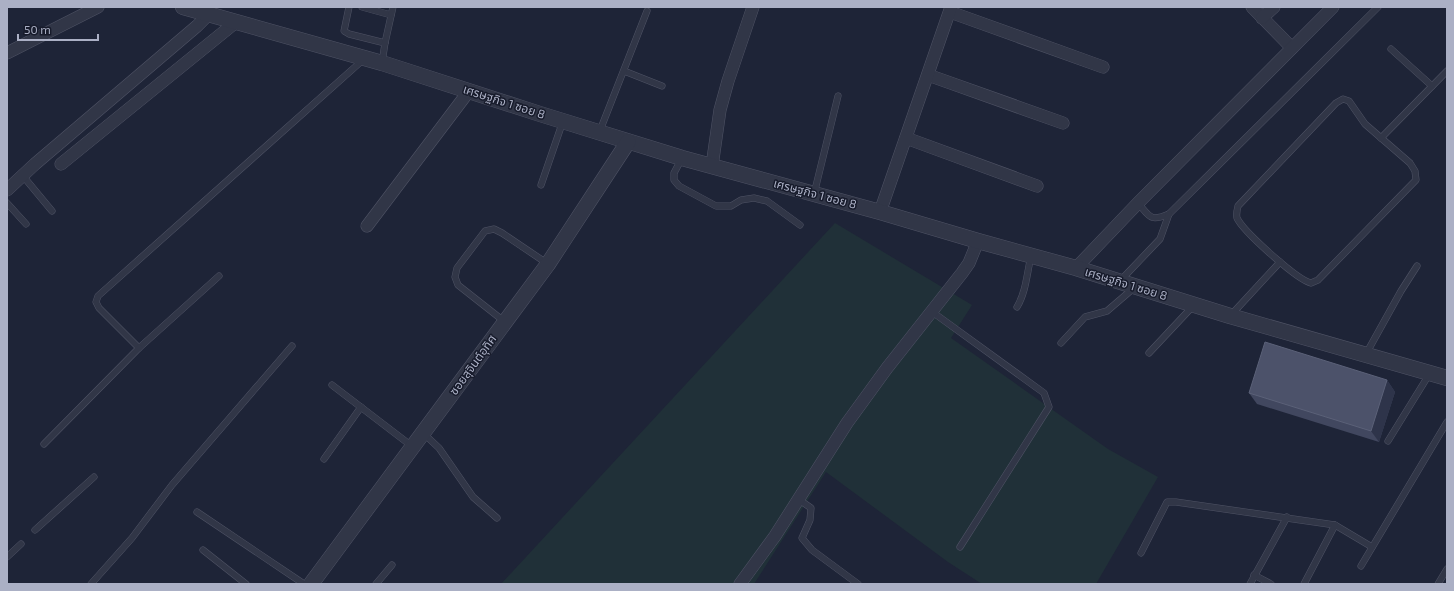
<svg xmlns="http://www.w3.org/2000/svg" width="1454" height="591" font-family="'Exo 2','Noto Sans Thai',sans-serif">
<rect width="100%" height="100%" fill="#1e2437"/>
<path fill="#203038" d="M835 223 972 305 951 338 1108 449 1158 477 1096 584H982L948 562 826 472 754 584H501Z"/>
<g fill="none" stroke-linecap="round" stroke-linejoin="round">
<g stroke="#4f5365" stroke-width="7">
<g id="service">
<path d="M349 7 344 31 349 34 385 43"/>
<path d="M362 7 391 15"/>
<path d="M1391 49 1432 86"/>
<path d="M382 63 385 43 393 7"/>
<path d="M624 71 662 86"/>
<path d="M1343 99 1349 101 1365 124 1410 163 1415 171 1416 180 1318 280 1311 283C1297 280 1243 231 1237 218 1236 214 1237 210 1238 206L1336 103Z"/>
<path d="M599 133 647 11"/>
<path d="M1381 138 1447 71"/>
<path d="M682 158 674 173V180L679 186 716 206H731L741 200 754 198 767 201 800 225"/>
<path d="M23 176 52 211"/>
<path d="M541 185 563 121"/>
<path d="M814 194 838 96"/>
<path d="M7 203 26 224"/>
<path d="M1138 203C1150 217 1150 222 1169 214L1378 7"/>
<path d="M219 276 139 348 99 308 96 302 98 296 364 59"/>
<path d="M1120 281 1160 239 1169 214"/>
<path d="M1017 307C1026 292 1027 273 1031 256"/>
<path d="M931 311 1044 393 1049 407 960 547"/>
<path d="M1231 315 1280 262"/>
<path d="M505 322 458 285 455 277 457 268 485 231 494 229 502 233 548 264"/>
<path d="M1061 343 1085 317 1107 311 1135 287"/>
<path d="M1149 353 1194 305"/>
<path d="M1366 354 1401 291 1417 266"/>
<path d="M332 385 413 447"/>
<path d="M423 433 439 448 473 497 497 518"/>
<path d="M1388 441 1430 373"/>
<path d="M44 444 139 348"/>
<path d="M324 459 361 407"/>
<path d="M798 499 811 508 810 520 802 538 812 550 858 584"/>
<path d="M197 512 304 584"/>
<path d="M35 530 94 477"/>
<path d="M203 550 246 584"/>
<path d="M1141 553 1167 502H1176L1335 525 1372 547"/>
<path d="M7 557 21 544"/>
<path d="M1361 566 1447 422"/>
<path d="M1254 575 1271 584"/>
<path d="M91 584 132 538 172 485 292 346"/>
<path d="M376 584 392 565"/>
<path d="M1250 584 1287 517"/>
<path d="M1304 584 1335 525"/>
<path d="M1438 584 1447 569"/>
</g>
</g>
<g stroke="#4f5365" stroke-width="13">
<g id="minor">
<path d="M1252 7 1292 48"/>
<path d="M950 12 1103 67"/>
<path d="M1262 18 1274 7"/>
<path d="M7 53 98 7"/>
<path d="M928 75 1063 123"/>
<path d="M906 138 1037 186"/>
<path d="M61 164 236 22"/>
<path d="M712 166 720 110 728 81 753 7"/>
<path d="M7 190 35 164 197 26 208 15"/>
<path d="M880 212 951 7"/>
<path d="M367 226 469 91"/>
<path d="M1076 268 1138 203 1333 7"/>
<path d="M740 584 775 536 847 423 887 368 962 273 969 263 978 241"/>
</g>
</g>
<g stroke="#4f5365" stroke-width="16">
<g id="tertiary">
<path d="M183 7 382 63 540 114 682 158 880 212 978 241 1076 268 1230 316 1447 378"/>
<path d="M311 584 548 264 628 142"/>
</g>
</g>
<use href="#service" stroke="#313647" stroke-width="6"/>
<use href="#minor" stroke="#313647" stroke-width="12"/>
<use href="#tertiary" stroke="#313647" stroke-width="15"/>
</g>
<path fill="#41475f" d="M1387 380 1395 392 1379 442 1257 404 1249 393Z"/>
<path fill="#2e344a" d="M1387 380 1395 392 1379 442 1371 431Z"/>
<path fill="#4c526a" stroke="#5b6178" d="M1265 342 1387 380 1371 431 1249 393Z"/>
<g text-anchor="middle" stroke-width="3" stroke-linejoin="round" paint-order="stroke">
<g font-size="12" fill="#abb0c5" stroke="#171b2b">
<text transform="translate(504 102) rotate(18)" y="4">เศรษฐกิจ 1 ซอย 8</text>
<text transform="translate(815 194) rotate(15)" y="4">เศรษฐกิจ 1 ซอย 8</text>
<text transform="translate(1126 284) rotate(17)" y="4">เศรษฐกิจ 1 ซอย 8</text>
<text transform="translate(473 365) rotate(-54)" y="4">ซอยสุจินต์อุทิศ</text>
</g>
</g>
<rect width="1454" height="591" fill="none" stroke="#abb0c5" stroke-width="16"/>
<path d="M18 34v6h80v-6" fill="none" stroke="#abb0c5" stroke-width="2"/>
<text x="24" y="34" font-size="12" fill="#abb0c5" stroke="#171b2b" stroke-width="3" paint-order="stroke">50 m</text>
</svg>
